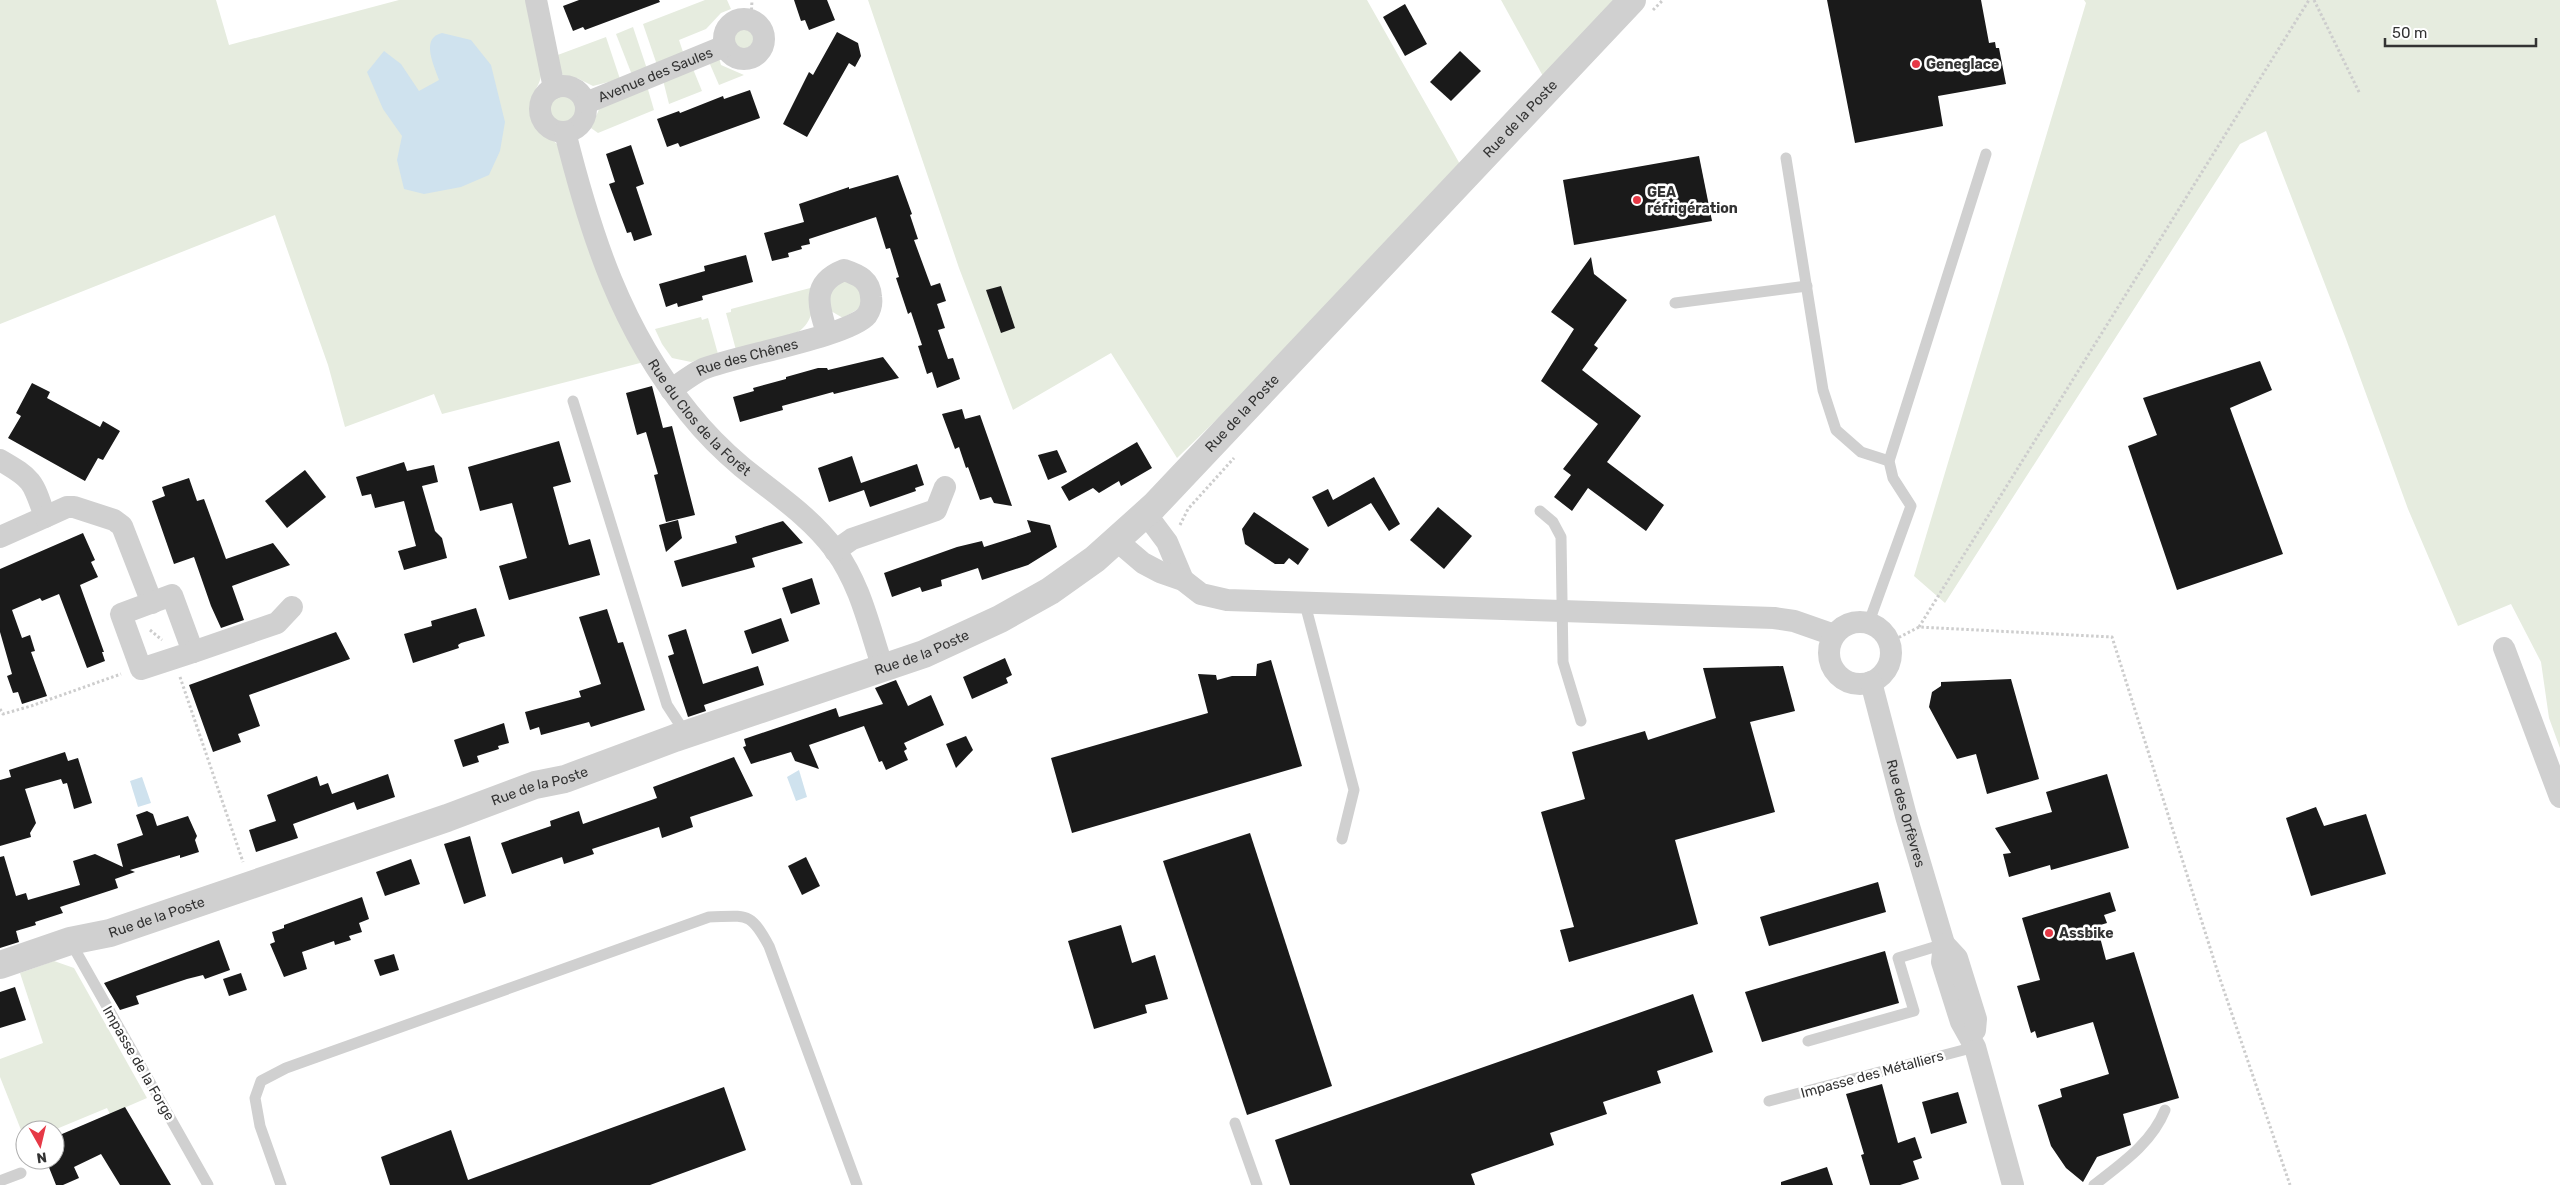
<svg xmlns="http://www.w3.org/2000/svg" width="2560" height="1185" font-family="Rubik,sans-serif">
<rect width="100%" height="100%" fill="#fff"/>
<g fill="#e6ecdf">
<path d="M0 0H216L229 45 399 0H527L541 73C541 82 537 86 533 95 522 123 543 130 559 146L644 362 442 414 434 394 345 427 328 365 275 215 0 324Z"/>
<path d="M705 0H727L731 9 721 13 706 29 679 40 684 55 657 65 643 24Z"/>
<path d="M868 0H1367L1461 166 1323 317 1177 458 1111 353 1013 410 959 268Z"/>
<path d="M1501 0H1617L1544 78Z"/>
<path d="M2084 0H2560V748L2549 718 2541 662 2511 604 2458 626 2408 509 2346 339 2266 131 2240 144 1945 603 1914 576 2086 3Z"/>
<path d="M633 27 647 69 632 75 616 34Z"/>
<circle cx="743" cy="39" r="11"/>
<path d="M606 37 620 79 593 86 577 78 563 76 555 56Z"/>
<path d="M719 58 721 65 744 75 719 85 709 62Z"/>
<path d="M693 69 702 91 669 104 663 80Z"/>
<path d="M647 86 654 110 598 133 591 128 600 107Z"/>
<circle cx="563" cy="109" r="15"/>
<path d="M841 279 858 284 863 306 843 318 831 311 827 293Z"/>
<path d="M814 287C813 306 814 321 798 332L736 350 726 313 731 312V309Z"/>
<path d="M701 317 702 320 708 318 718 354 691 362 672 358 662 344 655 329Z"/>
<path d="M54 961 74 968 147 1098 110 1114 107 1108 54 1130H25V1140L0 1077V1059L43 1043 20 973Z"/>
</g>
<g fill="#cfe2ee">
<path d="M442 33 471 40 491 65 505 122 500 151 489 175 461 187 424 194 404 189 397 160 402 136 383 109 367 72 384 51 401 64 419 91 439 80C434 65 420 38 442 33Z"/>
<path d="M799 770 807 797 796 801 787 777Z"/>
<path d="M142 777 151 803 138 807 130 781Z"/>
</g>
<g fill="#1a1a1a">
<path d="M579 0H659L660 2 585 30 583 27 573 31 563 6Z"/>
<path d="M794 0H827L835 20 809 30 805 20 801 21Z"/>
<path d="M1827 0H1981L1989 43 1995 42 1996 48H1999L2006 84 1938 96 1943 126 1855 143Z"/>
<path d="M1405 4 1427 44 1405 56 1383 17Z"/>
<path d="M837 32 858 43 861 56 855 67 849 63 807 137 783 124 809 72 813 75Z"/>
<path d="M1460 51 1481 71 1451 101 1430 82Z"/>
<path d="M750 90 760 118 680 147 678 143 667 147 657 119 679 111 680 113 723 96 724 99Z"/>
<path d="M631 145 644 184 636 187 652 235 634 241 631 232 627 233 609 184 615 182 606 154Z"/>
<path d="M1699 156 1712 221 1574 245 1563 180Z"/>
<path d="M898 175 912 214 910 215 918 239 914 240 928 278 931 286 940 283 946 301 937 304 945 328 938 330 948 359 953 358 960 379 937 388 932 372 927 374 918 346 922 345 911 312 908 314 896 278 899 277 890 248 886 249 876 217 809 239 810 244 801 246 802 249 788 253 789 257 772 261 764 233 804 222 799 204 849 187V189Z"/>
<path d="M746 255 753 282 702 296 703 300 678 307 677 303 666 307 659 284 705 271 704 266Z"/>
<path d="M1591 257 1594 274 1627 300 1594 345 1598 348 1582 370 1641 416 1607 462 1664 505 1646 531 1588 488 1572 511 1554 497 1571 475 1563 469 1598 424 1541 381 1574 329 1551 312Z"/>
<path d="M1001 286 1015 328 1001 333 986 290Z"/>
<path d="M883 357 899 378 834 394 833 392 782 406 783 410 740 422 733 397 754 391 753 388 786 379V377L818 368H827L828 370Z"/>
<path d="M2260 361 2272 390 2230 408 2283 554 2177 590 2128 446 2157 435 2143 398Z"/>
<path d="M32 383 50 392 47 398 100 427 103 421 120 431 103 460 98 458 85 481 8 438 21 416 16 413Z"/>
<path d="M652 386 663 428 672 426 695 515 666 522 654 475 658 474 646 432 637 435 626 393Z"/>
<path d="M962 409 965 419 980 415 1012 506 994 503 991 497 980 500 968 467 966 468 959 447 955 449 942 414Z"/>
<path d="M559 441 571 482 553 487 569 545 590 539 600 575 509 600 499 566 527 558 512 503 480 511 468 467Z"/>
<path d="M1137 442 1152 468 1121 486 1119 481 1099 493 1093 488 1069 501 1061 487Z"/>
<path d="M1057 450 1067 472 1048 480 1038 455Z"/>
<path d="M852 456 861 483 917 464 924 485 915 488 916 491 870 507 864 490 829 502 818 468Z"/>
<path d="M404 462 407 471 434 465 438 482 422 486 435 531 442 538 447 558 404 570 398 551 416 546 404 501 375 508 371 494 362 496 356 477Z"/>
<path d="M305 470 326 497 287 528 265 501Z"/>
<path d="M1374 477 1400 524 1389 531 1371 503 1328 527 1312 497 1328 489 1333 500Z"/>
<path d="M189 478 197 501 204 499 226 559 273 543 290 565 232 586 244 620 221 628 211 606 194 557 174 564 152 501 165 496 162 487Z"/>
<path d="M1438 507 1472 536 1444 569 1410 540Z"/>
<path d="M1254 512 1309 549 1298 565 1289 558 1284 564H1275L1245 544 1242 529Z"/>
<path d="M678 520 682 538 666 552 659 525Z"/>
<path d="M1027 520 1050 525 1057 547 1028 565 982 580 978 568 941 580 942 586 922 592 920 587 892 597 884 573 957 547 982 541 984 547 1031 532Z"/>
<path d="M783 521 803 543 752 558 755 567 682 587 674 561 737 543 735 536Z"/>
<path d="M83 533 95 560 91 562 98 577 80 585 104 652H102L105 661 87 668 59 594 42 601 40 598 12 610 22 638 30 635 35 651 31 652 47 696 22 704 18 692 13 693 7 676 12 674 0 632V569Z"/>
<path d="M812 578 820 604 791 614 782 588Z"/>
<path d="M476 608 485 636 461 643 458 645 459 648 413 663 404 634 432 626 431 621Z"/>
<path d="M607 609 618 643 623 642 645 710 591 727 589 722 541 735 539 727 530 730 525 712 581 697 579 691 601 684 579 617Z"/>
<path d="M781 618 789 641 752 654 744 631Z"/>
<path d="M686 629 703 684 758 666 764 685 704 705 706 711 688 717 668 656 674 654 668 635Z"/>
<path d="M336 632 350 659 249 695 260 726 238 734 241 742 213 752 189 685Z"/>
<path d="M1005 658 1012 675 1006 678 1008 683 972 699 963 677Z"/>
<path d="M1271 660 1302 766 1072 833 1051 758 1208 713 1198 674 1216 675 1217 680 1232 676H1256L1257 664Z"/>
<path d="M1783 666 1795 711 1750 722 1775 812 1675 840 1698 924 1569 962 1560 930 1574 927 1541 812 1585 799 1572 752 1645 731 1648 740 1716 718 1703 668Z"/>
<path d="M2011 679 2039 779 1987 794 1976 754 1957 759 1929 707 1932 692 1941 686V682Z"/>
<path d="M896 680 908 706 931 695 944 725 904 743 907 749 904 751 908 760 886 770 882 761 879 762 864 726 809 745 819 769 795 761 791 752 751 764 743 747 746 746 744 739 836 708 839 717 883 704 875 688Z"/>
<path d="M504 723 509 743 498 746 499 749 477 756 479 762 463 767 454 740Z"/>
<path d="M966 736 973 750 956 768 946 744Z"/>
<path d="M65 752 68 761 78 758 92 803 74 809 67 783 63 784 61 779 25 789 36 823 30 833 31 837 0 846V780L11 777 9 770Z"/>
<path d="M734 757 753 796 690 817 693 827 662 838 659 827 592 849 594 854 564 864 562 857 512 874 501 843 551 826 550 821 579 811 583 824 657 798 653 787Z"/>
<path d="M388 774 395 797 357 810 354 802 293 824 298 838 256 852 249 830 276 821 267 795 317 776 320 786 328 783 332 794Z"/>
<path d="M2107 774 2129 848 2051 870 2050 865 2009 877 2003 854 2011 853 1995 828 2052 812 2046 792Z"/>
<path d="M2316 807 2324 826 2366 814 2386 874 2311 896 2286 818Z"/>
<path d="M147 811 153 814 157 826 188 816 197 836 195 840 199 852 180 858V855L130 870 135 872 115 879 118 888 60 907 63 913 35 922 36 925 16 931 19 942 0 948V857L4 856 16 896 26 893 28 900 80 885 73 861 95 854 123 867 117 844 143 835 136 815Z"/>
<path d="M1250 833 1332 1086 1247 1115 1163 861Z"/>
<path d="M470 836 486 896 464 904 444 844Z"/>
<path d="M806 857 820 886 802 895 788 866Z"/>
<path d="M411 859 420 884 385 896 376 872Z"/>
<path d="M1878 882 1886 912 1769 946 1760 917Z"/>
<path d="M2110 892 2116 911 2104 915 2107 923 2097 926 2106 960 2134 952 2179 1098 2123 1114 2131 1145 2097 1157 2083 1182 2066 1168 2051 1146 2038 1105 2062 1097 2060 1089 2109 1074 2093 1022 2037 1038 2035 1031 2031 1033 2017 986 2040 980 2022 918Z"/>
<path d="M362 897 369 919 359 923 362 932 349 936 351 940 335 945 334 941 302 952 307 969 284 977 270 944 275 942 272 932 284 928V925Z"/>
<path d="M1121 925 1132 963 1155 955 1168 999 1145 1005 1147 1013 1094 1029 1068 941Z"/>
<path d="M219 940 230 970 205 979 203 975 187 979 136 996 139 1004 120 1010 104 983Z"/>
<path d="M1885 951 1899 1003 1762 1042 1745 992Z"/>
<path d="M394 954 399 970 380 976 374 960Z"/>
<path d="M241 973 247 990 229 996 223 979Z"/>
<path d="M15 987 26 1020 0 1028V992Z"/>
<path d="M1693 994 1713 1052 1657 1071 1661 1083 1603 1102 1607 1114 1550 1133 1554 1145 1471 1174 1475 1185H1290L1275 1140Z"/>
<path d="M1882 1084 1898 1143 1915 1137 1922 1158 1913 1161 1919 1179 1900 1185H1870L1861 1155 1864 1154 1846 1094Z"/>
<path d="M724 1087 746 1150 650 1185H390L381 1157 451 1130 468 1180Z"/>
<path d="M1958 1092 1967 1123 1931 1134 1922 1102Z"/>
<path d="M125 1107 171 1185H120L101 1154 74 1167 79 1178 63 1185H56L46 1160H55V1137Z"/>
<path d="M1827 1167 1833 1185H1781V1182Z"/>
</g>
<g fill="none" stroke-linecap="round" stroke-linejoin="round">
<g stroke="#cdcdcd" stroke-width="3" stroke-dasharray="2.5 2.5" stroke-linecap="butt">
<path d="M2314 0 2360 94"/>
<path d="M1653 10 1663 0"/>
<path d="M751 20 752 0"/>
<path d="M1180 525 1188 509 1234 458"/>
<path d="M1919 627 2309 0"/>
<path d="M150 630 162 640"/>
<path d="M1890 642 1919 627 2112 637 2219 976 2290 1185"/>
<path d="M180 677 243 862"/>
<path d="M0 709 3 714 31 706 121 674"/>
</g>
<g stroke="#d0d0d0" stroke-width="11">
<path d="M1786 158 1823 390 1836 430 1861 452 1889 461"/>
<path d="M1675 303 1807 286"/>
<path d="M573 401 667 705 686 734"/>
<path d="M1540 511 1553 522 1561 537 1563 662 1581 721"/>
<path d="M1305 604 1354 790 1342 839"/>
<path d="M1869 622 1911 506 1893 478 1889 461 1986 154"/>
<path d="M70 941 208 1185"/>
<path d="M1808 1041 1914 1011 1898 958 1944 944"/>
<path d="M1769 1101 1975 1047"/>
<path d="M1235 1123 1257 1185"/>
<path d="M0 1181 21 1173"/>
<path d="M281 1185 260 1126 255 1098 261 1081 286 1068 709 917C747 916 750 911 769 946L857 1185"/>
<path d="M2094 1185C2121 1164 2152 1143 2165 1110"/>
</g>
<g stroke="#d0d0d0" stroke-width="22">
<path d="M536 0 554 88"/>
<circle cx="744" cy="39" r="20"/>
<circle cx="563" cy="109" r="23"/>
<path id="s1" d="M586 103 725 46"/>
<path id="s2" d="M565 132C591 236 621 329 689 413 705 433 723 451 742 467 774 493 810 516 835 550 861 586 869 627 883 668"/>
<path id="s3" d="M671 390C681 383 692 374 703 369 735 356 850 336 867 315 871 309 872 303 871 297 870 280 859 275 844 270 811 283 818 305 827 333"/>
<path d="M0 460C33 479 33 481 45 517L0 537"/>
<path d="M1146 514 1167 542 1183 580"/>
<path d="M45 517 67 507H74L114 520 122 526 152 603"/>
<path d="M1116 540 1143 563 1160 572 1183 580 1201 594 1227 600 1774 618 1794 621 1834 635"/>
<path d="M835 551 852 539 936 510 945 487"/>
<path d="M172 595 193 652 141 669 121 614Z"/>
<circle cx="1860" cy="653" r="31"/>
<path d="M2504 648 2560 797"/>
<path d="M193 652 277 623 292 607"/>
<path id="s4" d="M1871 682 1906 816 1944 944 1942 962 1961 1022 1975 1047 2013 1185"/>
<path d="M1944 944 1957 958 1976 1019 1975 1030"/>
</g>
<path stroke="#d0d0d0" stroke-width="28" id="s5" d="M0 965 70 941 110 933 447 818 535 785 565 779 675 738 924 654 1000 619 1050 591 1095 559 1154 506 1632 0"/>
</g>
<g fill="#e63946" stroke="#fff" stroke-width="2">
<circle cx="1916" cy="64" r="5"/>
<circle cx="1637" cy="200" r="5"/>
<circle cx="2049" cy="933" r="5"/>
</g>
<g text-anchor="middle" stroke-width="5" stroke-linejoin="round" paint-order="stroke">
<g font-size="14" font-weight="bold" fill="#333" stroke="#fff" text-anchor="start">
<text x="1926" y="69">Geneglace</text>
<text x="1647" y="197">GEA<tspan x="1647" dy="16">réfrigération</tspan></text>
<text x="2059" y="938">Assbike</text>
</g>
<g font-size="14" fill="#333" stroke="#fff">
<text dy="5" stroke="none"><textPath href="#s1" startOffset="75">Avenue des Saules</textPath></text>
<text dy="5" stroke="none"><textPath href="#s5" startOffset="1784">Rue de la Poste</textPath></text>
<text dy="5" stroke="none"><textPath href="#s3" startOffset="84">Rue des Chênes</textPath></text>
<text dy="5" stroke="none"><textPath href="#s5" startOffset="1379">Rue de la Poste</textPath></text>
<text dy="5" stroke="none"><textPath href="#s2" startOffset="320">Rue du Clos de la Forêt</textPath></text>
<text dy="5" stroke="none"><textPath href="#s5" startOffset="974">Rue de la Poste</textPath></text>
<text dy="5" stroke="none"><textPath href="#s5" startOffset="569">Rue de la Poste</textPath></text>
<text dy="5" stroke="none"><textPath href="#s4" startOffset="136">Rue des Orfèvres</textPath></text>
<text dy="5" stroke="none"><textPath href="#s5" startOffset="164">Rue de la Poste</textPath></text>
<text transform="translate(139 1063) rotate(60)" y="5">Impasse de la Forge</text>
<text transform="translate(1872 1074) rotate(-15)" y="5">Impasse des Métalliers</text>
</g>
</g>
<g transform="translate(40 1145) rotate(172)"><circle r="24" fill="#ffffff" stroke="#adadad"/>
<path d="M0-4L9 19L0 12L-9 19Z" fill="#e63946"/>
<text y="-8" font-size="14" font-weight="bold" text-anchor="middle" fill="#333333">N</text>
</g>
<path d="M2385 38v8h151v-8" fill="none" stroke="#333333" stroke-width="2.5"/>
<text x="2392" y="38" font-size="15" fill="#333333" stroke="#ffffff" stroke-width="4" paint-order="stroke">50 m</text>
</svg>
